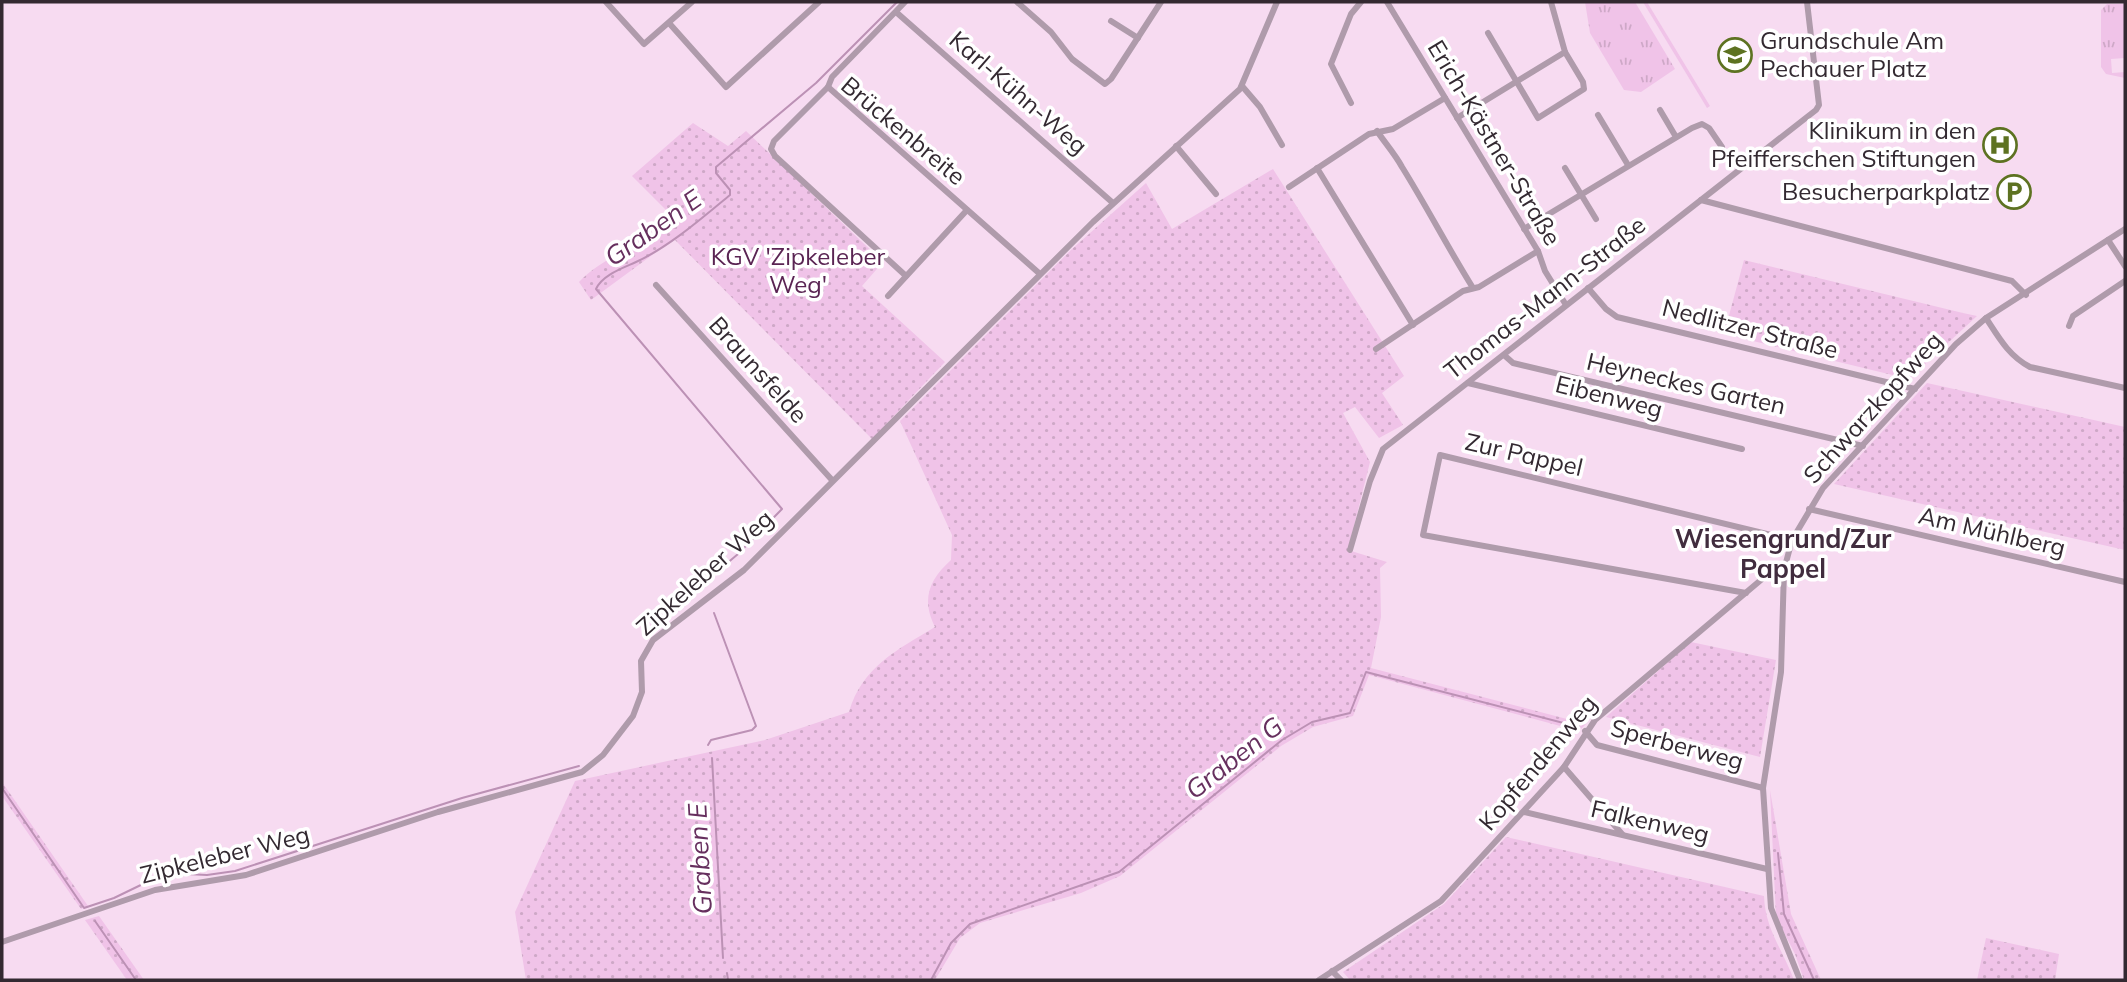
<svg xmlns="http://www.w3.org/2000/svg" width="2127" height="982" font-family="Mulish,sans-serif">
<defs>
<pattern id="grass-dots" width="8" height="8" patternUnits="userSpaceOnUse" patternTransform="scale(1.75)"><rect width="8" height="8" fill="#f0c3e8"/><path d="M2 2h.1M6 6h.1" fill="none" stroke="#cea8c7" stroke-width="1.8" stroke-linecap="round"/></pattern>
<pattern id="park-tufts" width="24" height="20" patternUnits="userSpaceOnUse" patternTransform="scale(1.75)"><rect width="24" height="20" fill="#f0c3e8"/><path d="M3 7l-1-3M5 7V3M7 7l1-3M15 17l-1-3M17 17v-4M19 17l1-3" fill="none" stroke="#cea8c7"/></pattern>
</defs>
<rect width="100%" height="100%" fill="#f7dbf1"/>
<g fill="url(#grass-dots)">
<path d="M693 123 728 146 746 131 883 262 862 286 945 362 872 439 674 239 591 300 579 282C607 253 645 245 678 222L632 176Z"/>
<path d="M1273 169 1404 376 1382 393 1403 425 1379 438 1355 407 1343 413 1370 462 1348 550 1387 562 1380 568 1381 617 1371 668 1586 724 1579 731 1369 675 1353 716 1313 727 1281 746 1120 876 1081 893 980 923 960 938 935 980H526L515 912 575 781 765 740 849 712C862 667 897 650 935 627 921 599 929 580 951 560L952 535 900 421 1071 250 1146 183 1172 229Z"/>
<path d="M1744 260 1963 313 1977 316 1909 379 1724 334Z"/>
<path d="M1927 383 2125 427V550L1834 484Z"/>
<path d="M1691 642 1776 660 1760 757 1606 717Z"/>
<path d="M2 782 88 906 81 909 2 796Z"/>
<path d="M1770 790 1791 914 1821 980H1804L1795 954 1776 917Z"/>
<path d="M1506 837 1764 896C1765 929 1783 950 1794 980H1350L1343 972 1444 904Z"/>
<path d="M99 916 144 980H127L85 920Z"/>
<path d="M1986 938 2059 954 2055 980H1977Z"/>
</g>
<g fill="url(#park-tufts)">
<path d="M1585 2H1635L1675 69 1641 92 1624 90 1590 33Z"/>
<path d="M2107 4H2125V58L2111 59 2112 73 2125 72V78L2106 74 2101 67V10Z"/>
</g>
<path fill="#f0c3e8" d="M1643 2H1647L1710 106 1707 108Z"/>
<g fill="none" stroke-linecap="round" stroke-linejoin="round">
<g stroke="#bc91b5" stroke-width="2">
<path d="M699 587 738 554 782 509 596 289C602 275 623 268 636 262 669 247 702 218 730 195V190L716 173V167L816 83 897 2"/>
<path d="M708 745 711 740 752 730 756 726 714 613"/>
<path d="M712 758 723 958"/>
<path d="M2 788 84 908 114 898 147 882 186 874 207 875 235 871 462 798 579 766"/>
<path d="M1778 853 1784 914 1814 980"/>
<path d="M95 921 136 980"/>
<path d="M727 973 728 980"/>
<path d="M931 980 951 943 970 924 1119 872 1282 740 1312 722 1350 713 1366 672 1579 727"/>
</g>
<g stroke="#af9bab" stroke-width="6">
<path d="M606 2 644 44 692 2"/>
<path d="M905 2 832 77 828 87 774 141 771 149 775 156 906 276"/>
<path d="M1017 2 1051 32 1072 59 1105 84 1111 79 1161 2"/>
<path d="M1387 2 1538 251 1545 271 1566 305"/>
<path d="M896 12 1113 203"/>
<path d="M1111 21 1138 38"/>
<path d="M669 23 726 87 819 2"/>
<path d="M1488 33 1538 118 1584 89 1583 82 1565 52"/>
<path d="M1242 86 1260 107 1282 145"/>
<path d="M828 87 1040 274"/>
<path d="M1351 103 1331 64 1351 14 1361 2"/>
<path d="M1660 110 1676 137"/>
<path d="M1598 115 1628 165"/>
<path d="M1457 118 1565 52 1551 2"/>
<path d="M1377 131C1385 143 1395 154 1402 167 1427 207 1448 248 1473 288"/>
<path d="M1176 146 1216 194"/>
<path d="M1317 168 1413 325"/>
<path d="M1565 168 1596 219"/>
<path d="M1289 187 1369 134 1393 129 1445 98"/>
<path d="M1701 200 2012 281 2026 295"/>
<path d="M1524 229 1692 128 1702 124 1709 128 1722 147"/>
<path d="M2108 240 2125 266"/>
<path d="M656 285 832 480"/>
<path d="M1588 288 1606 309 1617 317 1915 389"/>
<path d="M888 296 967 210"/>
<path d="M1986 318C1999 338 2009 356 2030 367L2125 388"/>
<path d="M2069 326 2073 316 2125 281"/>
<path d="M1376 349 1463 291 1479 287 1538 251"/>
<path d="M1504 355 1513 363 1863 446"/>
<path d="M1468 383 1742 449"/>
<path d="M1809 509 2125 582"/>
<path d="M1350 550 1370 481 1383 449 1816 110 1819 105 1807 2"/>
<path d="M1746 593 1423 535 1440 455 1792 540"/>
<path d="M1585 731 1597 745 1763 788"/>
<path d="M1564 767 1622 834"/>
<path d="M1524 812 1767 869"/>
<path d="M2 942 155 890 246 875 438 812 582 772 603 755 633 716 642 692 641 661 653 640 744 570 1093 222 1240 89 1277 2"/>
<path d="M1332 971 1341 980"/>
<path d="M1319 980 1441 901 1564 767 1595 720 1768 574 1784 570"/>
<path d="M1800 980 1771 908 1763 788 1781 672 1784 570 1792 540 1823 488 1956 344 1986 318 2125 229"/>
</g>
</g>
<defs>
<g id="school-ring" transform="scale(1.75)"><circle r="9.5" fill="#fff" stroke="#5d7221" stroke-width="1.5"/><path d="M0-5L7-2L0 1L-7-2ZM-4 1L0 2.5L4 1V4Q0 6-4 4Z" fill="#5d7221"/></g>
<g id="hospital-ring" transform="scale(1.75)"><circle r="9.5" fill="#fff" stroke="#5d7221" stroke-width="1.5"/><path d="M-5-5h3v3.5h4V-5h3V5h-3V1.5h-4V5h-3Z" fill="#5d7221"/></g>
<g id="parking-ring" transform="scale(1.75)"><circle r="9.5" fill="#fff" stroke="#5d7221" stroke-width="1.5"/><path d="M-3.5-5.5H1a3.5 3.5 0 0 1 0 7H-1V5.5H-3.5ZM-1-3.4V-.6H.8a1.4 1.4 0 0 0 0-2.8Z" fill="#5d7221"/></g>
</defs>
<g fill-rule="evenodd">
<use href="#school-ring" x="1735" y="55"/>
<use href="#hospital-ring" x="2000" y="145"/>
<use href="#parking-ring" x="2014" y="192"/>
</g>
<g text-anchor="middle" stroke-width="7" stroke-linejoin="round" paint-order="stroke">
<g font-size="24" fill="#332931" stroke="#fff" text-anchor="end">
<text x="1760" y="49" text-anchor="start">Grundschule Am<tspan x="1760" dy="28">Pechauer Platz</tspan></text>
<text x="1976" y="139">Klinikum in den<tspan x="1976" dy="28">Pfeifferschen Stiftungen</tspan></text>
<text x="1990" y="200">Besucherparkplatz</text>
</g>
<g font-size="24" fill="#332931" stroke="#fff">
<text transform="translate(1018 93) rotate(41)" y="8">Karl-Kühn-Weg</text>
<text transform="translate(903 131) rotate(40)" y="8">Brückenbreite</text>
<text transform="translate(1494 143) rotate(59)" y="8">Erich-Kästner-Straße</text>
<text transform="translate(1545 298) rotate(-38)" y="8">Thomas-Mann-Straße</text>
<text transform="translate(1750 329) rotate(14)" y="8">Nedlitzer Straße</text>
<text transform="translate(758 370) rotate(48)" y="8">Braunsfelde</text>
<text transform="translate(1686 384) rotate(13)" y="8">Heyneckes Garten</text>
<text transform="translate(1609 397) rotate(14)" y="8">Eibenweg</text>
<text transform="translate(1873 408) rotate(-48)" y="8">Schwarzkopfweg</text>
<text transform="translate(1524 455) rotate(13)" y="8">Zur Pappel</text>
<text transform="translate(1992 532) rotate(13)" y="8">Am Mühlberg</text>
<text transform="translate(705 573) rotate(-42)" y="8">Zipkeleber Weg</text>
<text transform="translate(1677 745) rotate(15)" y="8">Sperberweg</text>
<text transform="translate(1538 763) rotate(-50)" y="8">Kopfendenweg</text>
<text transform="translate(1650 822) rotate(13)" y="8">Falkenweg</text>
<text transform="translate(225 855) rotate(-14)" y="8">Zipkeleber Weg</text>
</g>
<g font-size="24" fill="#5a2453" stroke="#fff">
<text x="798" y="265">KGV 'Zipkeleber<tspan x="798" dy="28">Weg'</tspan></text>
</g>
<g font-size="26" font-style="italic" fill="#662f5e" stroke="#fff">
<text transform="translate(653 228) rotate(-35)" y="9">Graben E</text>
<text transform="translate(1234 758) rotate(-38)" y="9">Graben G</text>
<text transform="translate(700 859) rotate(-93)" y="9">Graben E</text>
</g>
<g font-size="26" font-weight="bold" fill="#412c3e" stroke="#fff">
<text x="1783" y="548">Wiesengrund/Zur<tspan x="1783" dy="30">Pappel</tspan></text>
</g>
</g>
<rect width="2127" height="982" fill="none" stroke="#332931" stroke-width="7"/>
</svg>
